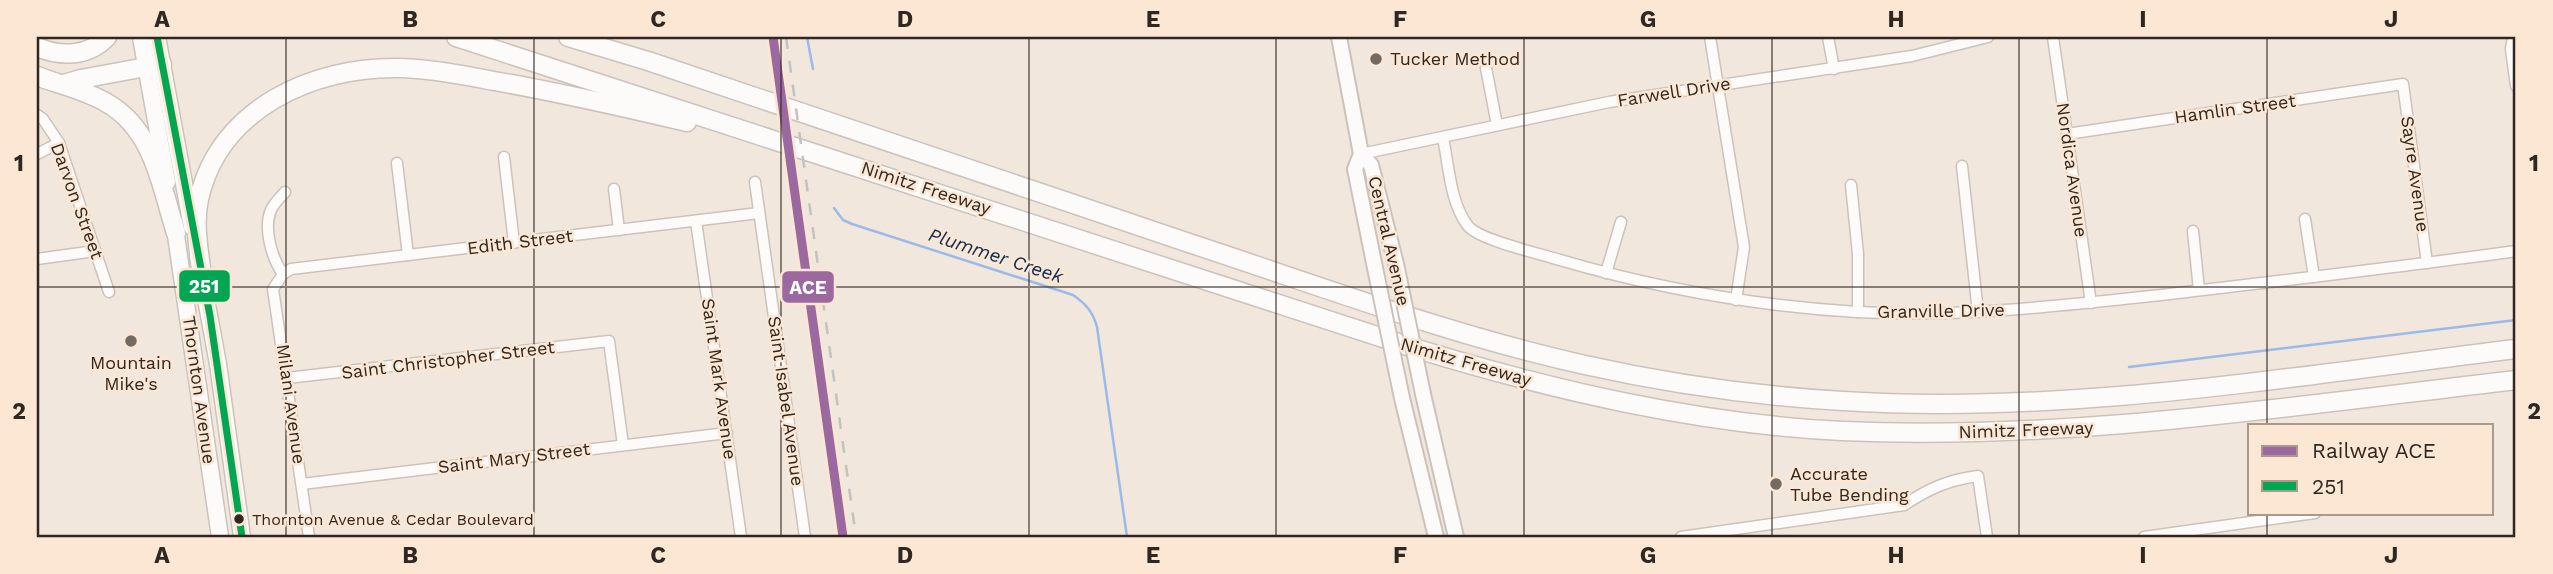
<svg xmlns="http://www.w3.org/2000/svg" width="2553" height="574" font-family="'Work Sans',sans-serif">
<rect width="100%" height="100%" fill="#f2e7dd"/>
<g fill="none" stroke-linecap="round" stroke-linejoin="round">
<g stroke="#9bbae8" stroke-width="2.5">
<path d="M807 37 813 69"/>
<path d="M834 208 843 220 852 224 1073 295C1086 304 1093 312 1097 327L1127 537"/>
<path d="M2129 367 2516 320"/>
</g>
<g stroke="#cbc3bb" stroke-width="13">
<g id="street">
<path d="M1710 37 1744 247 1736 300"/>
<path d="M1828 37 1834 69"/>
<path d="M2053 37 2091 303"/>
<path d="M2513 37 2511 49 2516 86"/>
<path d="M1486 68 1497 125"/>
<path d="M37 115 43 119 59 143 109 292"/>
<path d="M2067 134 2403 84 2427 263"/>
<path d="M1443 138C1449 166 1450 203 1468 226 1479 240 1541 254 1560 260 1656 288 1757 306 1857 312 1961 318 2067 305 2170 294 2286 280 2401 267 2516 251"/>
<path d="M37 154 59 143"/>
<path d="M1361 154 1609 102 1912 56 1988 37"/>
<path d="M504 157 514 243"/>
<path d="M397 163 408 255"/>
<path d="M1962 166 1978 312"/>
<path d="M755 182 805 537"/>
<path d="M1851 185 1858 254V312"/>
<path d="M614 189 619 230"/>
<path d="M2305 219 2314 277"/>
<path d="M696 221 741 537"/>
<path d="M2193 231 2199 290"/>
<path d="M37 259 95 251"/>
<path d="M1606 273 1621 222"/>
<path d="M283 274C272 259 263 228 271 210 274 203 280 198 285 192"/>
<path d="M287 378 609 341 623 445"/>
<path d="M302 484 727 433"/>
<path d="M309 537 273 289 283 274 291 269 759 213"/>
<path d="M1681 537 1904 505C1930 488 1948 480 1978 476L1987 537"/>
<path d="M2144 537 2315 513"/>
</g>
</g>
<g stroke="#cbc3bb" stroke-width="18">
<g id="secondary">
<path d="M1339 37 1361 154 1371 165 1396 264"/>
<path d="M1361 154 1355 169 1375 268"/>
<path d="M1423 394 1456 537"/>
<path d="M1402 398 1436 537"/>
</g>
</g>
<g stroke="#cbc3bb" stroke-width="19">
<g id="primary">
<path d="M141 37 167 182"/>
<path d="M157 37 192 227"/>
<path d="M174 222 220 537"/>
<path d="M198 256 218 364 242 537"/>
</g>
</g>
<g stroke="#cbc3bb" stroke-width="21">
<g id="highway">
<path d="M456 37 1414 348C1552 390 1697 424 1842 431 2068 441 2292 406 2516 380"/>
<path d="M568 37 648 61C829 122 1009 182 1189 243 1320 286 1450 335 1585 365 1670 384 1757 396 1843 401 2069 415 2293 376 2516 349"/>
<path d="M37 47C61 57 88 57 107 37"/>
<path d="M37 76C60 85 85 90 107 103 154 130 161 186 176 233"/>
<path d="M64 84 81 79 162 64"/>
<path d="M201 268C198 245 194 222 199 199 219 109 313 66 400 68 432 69 463 75 494 81 559 92 623 107 687 122"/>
</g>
</g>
<use href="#street" stroke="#fdfbfa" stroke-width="10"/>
<use href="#secondary" stroke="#fdfbfa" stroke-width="14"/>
<use href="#primary" stroke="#fdfbfa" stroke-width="16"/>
<use href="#highway" stroke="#fdfbfa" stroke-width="18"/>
<path stroke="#c4c2bf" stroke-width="2.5" stroke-dasharray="12 12" stroke-linecap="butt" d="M786 37 856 537"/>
<g stroke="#cbc3bb" stroke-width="18" stroke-linecap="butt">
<g id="secondary-bridge">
<path d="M1396 264 1423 394"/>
<path d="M1375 268 1402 398"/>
</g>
</g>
<use href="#secondary-bridge" stroke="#fdfbfa" stroke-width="14"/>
<g stroke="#fbe7d4" stroke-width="12">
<path id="bus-1" d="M157 37 210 316 242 537"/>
</g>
<use href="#bus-1" stroke="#00a651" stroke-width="7"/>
<g stroke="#fbe7d4" stroke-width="14">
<path id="rail-1" d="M773 37 843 537"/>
</g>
<use href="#rail-1" stroke="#9b68a0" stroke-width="9"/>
</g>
<path fill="none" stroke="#2f2720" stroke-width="2" stroke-opacity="0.55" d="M286 37V537M534 37V537M781 37V537M1029 37V537M1276 37V537M1524 37V537M1772 37V537M2019 37V537M2267 37V425M37 287H2516M2267 513V537"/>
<g fill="#736a62" stroke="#fbe7d4" stroke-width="2.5">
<circle cx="1376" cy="59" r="7"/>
<circle cx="131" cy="341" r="7"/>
<circle cx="1776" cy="484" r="7"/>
</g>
<circle fill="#2f2720" stroke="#fbe7d4" stroke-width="2.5" cx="239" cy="519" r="6"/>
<g text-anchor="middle" stroke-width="5" stroke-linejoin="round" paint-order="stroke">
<g font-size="16" fill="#2f2720" stroke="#fbe7d4" text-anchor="start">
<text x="252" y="525">Thornton Avenue &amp; Cedar Boulevard</text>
</g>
<g font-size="18" fill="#2f2720" stroke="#fbe7d4" text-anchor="start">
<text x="1390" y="65">Tucker Method</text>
<text x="131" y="369" text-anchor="middle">Mountain<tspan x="131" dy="21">Mike's</tspan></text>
<text x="1790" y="480">Accurate<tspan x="1790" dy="21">Tube Bending</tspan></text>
</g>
<g font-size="18" fill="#2f2720" stroke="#fbe7d4">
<text transform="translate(1674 92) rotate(-9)" y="6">Farwell Drive</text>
<text transform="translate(2235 109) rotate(-8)" y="6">Hamlin Street</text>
<text transform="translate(2072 170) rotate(82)" y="6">Nordica Avenue</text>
<text transform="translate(2415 174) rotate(82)" y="6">Sayre Avenue</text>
<text transform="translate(926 188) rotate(18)" y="6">Nimitz Freeway</text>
<text transform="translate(77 201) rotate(70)" y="6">Darvon Street</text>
<text transform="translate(1389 241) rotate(77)" y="6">Central Avenue</text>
<text transform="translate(520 242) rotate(-7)" y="6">Edith Street</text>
<text transform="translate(1941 311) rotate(-1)" y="6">Granville Drive</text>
<text transform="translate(448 360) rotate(-7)" y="6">Saint Christopher Street</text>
<text transform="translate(1466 362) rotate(16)" y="6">Nimitz Freeway</text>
<text transform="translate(719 379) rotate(82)" y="6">Saint Mark Avenue</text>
<text transform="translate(199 390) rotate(82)" y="6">Thornton Avenue</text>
<text transform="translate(786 401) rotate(82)" y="6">Saint Isabel Avenue</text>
<text transform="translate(291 404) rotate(82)" y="6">Milani Avenue</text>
<text transform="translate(2026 430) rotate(-2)" y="6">Nimitz Freeway</text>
<text transform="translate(514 458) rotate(-7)" y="6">Saint Mary Street</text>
</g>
<g font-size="19" font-style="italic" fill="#0c2b57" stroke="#fbe7d4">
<text transform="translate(996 255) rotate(18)" y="7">Plummer Creek</text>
</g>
</g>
<g stroke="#fbe7d4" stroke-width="2.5">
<rect x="178" y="269" width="53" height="34" rx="7" fill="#00a651"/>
<rect x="781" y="270" width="54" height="34" rx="7" fill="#9b68a0"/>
</g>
<g font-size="19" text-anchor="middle" font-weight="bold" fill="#fff">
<text x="204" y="293">251</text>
<text x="808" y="294">ACE</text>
</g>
<rect width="2553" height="574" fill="none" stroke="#fbe7d4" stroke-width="77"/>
<rect x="2248" y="424" width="245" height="91" fill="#fbe7d4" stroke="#a99a8c" stroke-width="2"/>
<rect x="2262" y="446" width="35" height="10" fill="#9b68a0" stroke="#a99a8c" stroke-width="2"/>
<text x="2312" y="458" font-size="21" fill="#2f2720">Railway ACE</text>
<rect x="2262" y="481" width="35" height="10" fill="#00a651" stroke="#a99a8c" stroke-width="2"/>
<text x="2312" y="494" font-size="21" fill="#2f2720">251</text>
<rect x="38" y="38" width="2476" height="498" fill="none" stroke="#2f2720" stroke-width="2.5"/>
<g font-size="23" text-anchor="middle" font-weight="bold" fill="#2f2720">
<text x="162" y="27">A</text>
<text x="410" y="27">B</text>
<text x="658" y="27">C</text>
<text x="905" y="27">D</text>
<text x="1153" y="27">E</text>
<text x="1400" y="27">F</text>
<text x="1648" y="27">G</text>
<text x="1896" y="27">H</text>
<text x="2143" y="27">I</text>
<text x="2391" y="27">J</text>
<text x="19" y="171">1</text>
<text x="2534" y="171">1</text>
<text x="19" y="419">2</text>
<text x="2534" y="419">2</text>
<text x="162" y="563">A</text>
<text x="410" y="563">B</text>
<text x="658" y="563">C</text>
<text x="905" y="563">D</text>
<text x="1153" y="563">E</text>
<text x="1400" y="563">F</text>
<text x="1648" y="563">G</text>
<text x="1896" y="563">H</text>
<text x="2143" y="563">I</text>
<text x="2391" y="563">J</text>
</g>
</svg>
